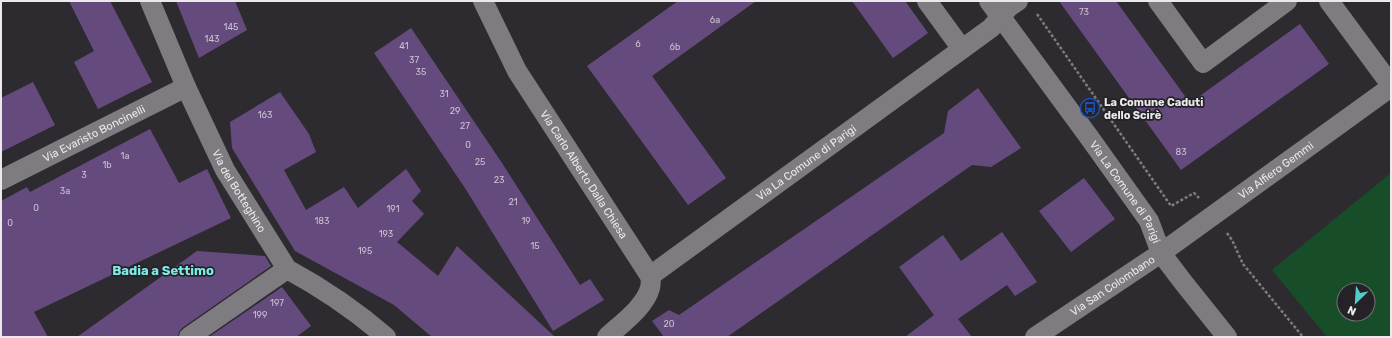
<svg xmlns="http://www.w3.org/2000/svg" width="1392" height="338" font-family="Rubik,sans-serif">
<rect width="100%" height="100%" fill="#2e2b30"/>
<path fill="#184d2a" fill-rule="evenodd" d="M1391 173V337H1327L1272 270ZM1344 290H1368V314H1344Z"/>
<g fill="#654b7d">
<path d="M69 1H110L152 82 98 109 74 62 94 51Z"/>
<path d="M176 1H235L247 30 199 58Z"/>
<path d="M678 1H756L652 76 726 178 688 205 587 66Z"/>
<path d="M852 1H905L928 33 893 58Z"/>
<path d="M1059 1H1116L1190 103 1300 24 1329 64 1181 170Z"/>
<path d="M411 28 502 163 580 285 590 279 604 300 553 331 465 188 374 53Z"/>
<path d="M33 82 55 125 1 152V98Z"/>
<path d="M978 88 1021 148 991 167 972 165 727 337H664L652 321 669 310 679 315 944 133 948 111Z"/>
<path d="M280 92 309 134 316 152 284 170 306 210 344 187 358 208 406 169 421 191 412 201 424 214 397 242 438 276 457 246 555 337H432L394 305 295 251 232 148 230 122Z"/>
<path d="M150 129 179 183 207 169 231 218 34 312 48 337H1V201L27 187 30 192Z"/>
<path d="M1084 178 1115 219 1071 252 1039 211Z"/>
<path d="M1002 232 1037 282 1015 296 1007 285 958 319 972 337H905L934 315 899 267 943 235 961 261Z"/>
<path d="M197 251 265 256 271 266 182 328 179 332 178 337H77Z"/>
<path d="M282 287 311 326 296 337H209Z"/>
</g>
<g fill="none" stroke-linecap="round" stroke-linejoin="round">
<g stroke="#7d7b7f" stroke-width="2.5" stroke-dasharray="3 2" stroke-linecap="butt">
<path d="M1037 14 1171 206 1194 193 1199 198"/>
<path d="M1227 233 1232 240 1243 264 1303 337"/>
</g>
<g stroke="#7e7c81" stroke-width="20">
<path id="s1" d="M150 1 186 87 225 170 287 269C322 288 356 311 386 337"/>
<path id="s2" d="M483 1 517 71 650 276C651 280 651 284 650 288 645 307 621 324 607 337"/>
<path d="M927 1 962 49"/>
<path id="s3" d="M989 1 1089 137 1149 221 1161 253 1183 282 1227 337"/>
<path d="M1158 1 1203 63 1287 1"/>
<path d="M1329 1 1391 85"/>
<path id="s4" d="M1 180 186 87"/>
<path id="s5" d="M650 276 991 28 1009 7 1018 1"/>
<path d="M189 337 287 269"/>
<path id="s6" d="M1035 337 1161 253 1391 87"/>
</g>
</g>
<defs>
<g id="bus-ring" transform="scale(1)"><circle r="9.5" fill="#242226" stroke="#1a4fb4" stroke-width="1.5"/><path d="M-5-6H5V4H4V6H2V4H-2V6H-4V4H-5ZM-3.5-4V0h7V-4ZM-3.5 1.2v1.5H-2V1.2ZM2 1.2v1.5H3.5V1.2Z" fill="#1a4fb4"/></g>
</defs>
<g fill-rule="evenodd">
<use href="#bus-ring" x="1090" y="108"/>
</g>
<g text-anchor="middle" stroke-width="3.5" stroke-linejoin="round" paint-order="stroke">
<g font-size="9" fill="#cac2d0">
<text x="1084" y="15">73</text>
<text x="715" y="23">6a</text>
<text x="231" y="30">145</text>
<text x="212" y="42">143</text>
<text x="638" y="47">6</text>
<text x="404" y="49">41</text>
<text x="675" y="50">6b</text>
<text x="414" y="63">37</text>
<text x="421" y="75">35</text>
<text x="444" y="97">31</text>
<text x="455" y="114">29</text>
<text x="265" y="118">163</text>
<text x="465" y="129">27</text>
<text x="468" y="148">0</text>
<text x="1181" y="155">83</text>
<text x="125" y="159">1a</text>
<text x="480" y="165">25</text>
<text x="107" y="168">1b</text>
<text x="84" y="178">3</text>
<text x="499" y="183">23</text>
<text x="65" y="194">3a</text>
<text x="513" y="205">21</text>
<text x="36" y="211">0</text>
<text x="393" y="212">191</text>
<text x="322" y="224">183</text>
<text x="526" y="224">19</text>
<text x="10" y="226">0</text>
<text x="386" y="237">193</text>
<text x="535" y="249">15</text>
<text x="365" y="254">195</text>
<text x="277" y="306">197</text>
<text x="260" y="318">199</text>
<text x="669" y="327">20</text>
</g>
<g font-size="11" font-weight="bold" fill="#ebe9ec" stroke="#242226" text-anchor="start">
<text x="1104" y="106">La Comune Caduti<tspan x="1104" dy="13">dello Scirè</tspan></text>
</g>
<g font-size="11" fill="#ebe9ec" stroke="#242226">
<text dy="4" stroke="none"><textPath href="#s4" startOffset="104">Via Evaristo Boncinelli</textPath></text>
<text dy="4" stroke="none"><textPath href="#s5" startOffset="193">Via La Comune di Parigi</textPath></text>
<text dy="4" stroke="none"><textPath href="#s6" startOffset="293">Via Alfiero Gemmi</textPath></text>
<text dy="4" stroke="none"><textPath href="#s2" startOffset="201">Via Carlo Alberto Dalla Chiesa</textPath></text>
<text dy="4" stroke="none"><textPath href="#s1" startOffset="210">Via del Botteghino</textPath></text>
<text dy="4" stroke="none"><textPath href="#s3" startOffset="235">Via La Comune di Parigi</textPath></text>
<text dy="4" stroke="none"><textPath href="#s6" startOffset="93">Via San Colombano</textPath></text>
</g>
<g font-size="13" font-weight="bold" fill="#7eeae7" stroke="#242226">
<text x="163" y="275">Badia a Settimo</text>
</g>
</g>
<rect width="1392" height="338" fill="none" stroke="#ebe9ec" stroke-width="4"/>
<g transform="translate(1356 302) rotate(205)"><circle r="19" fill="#242226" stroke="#747275"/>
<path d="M0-3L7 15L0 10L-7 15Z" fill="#53cdcb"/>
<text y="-6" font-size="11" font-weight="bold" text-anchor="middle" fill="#ebe9ec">N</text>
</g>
</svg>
